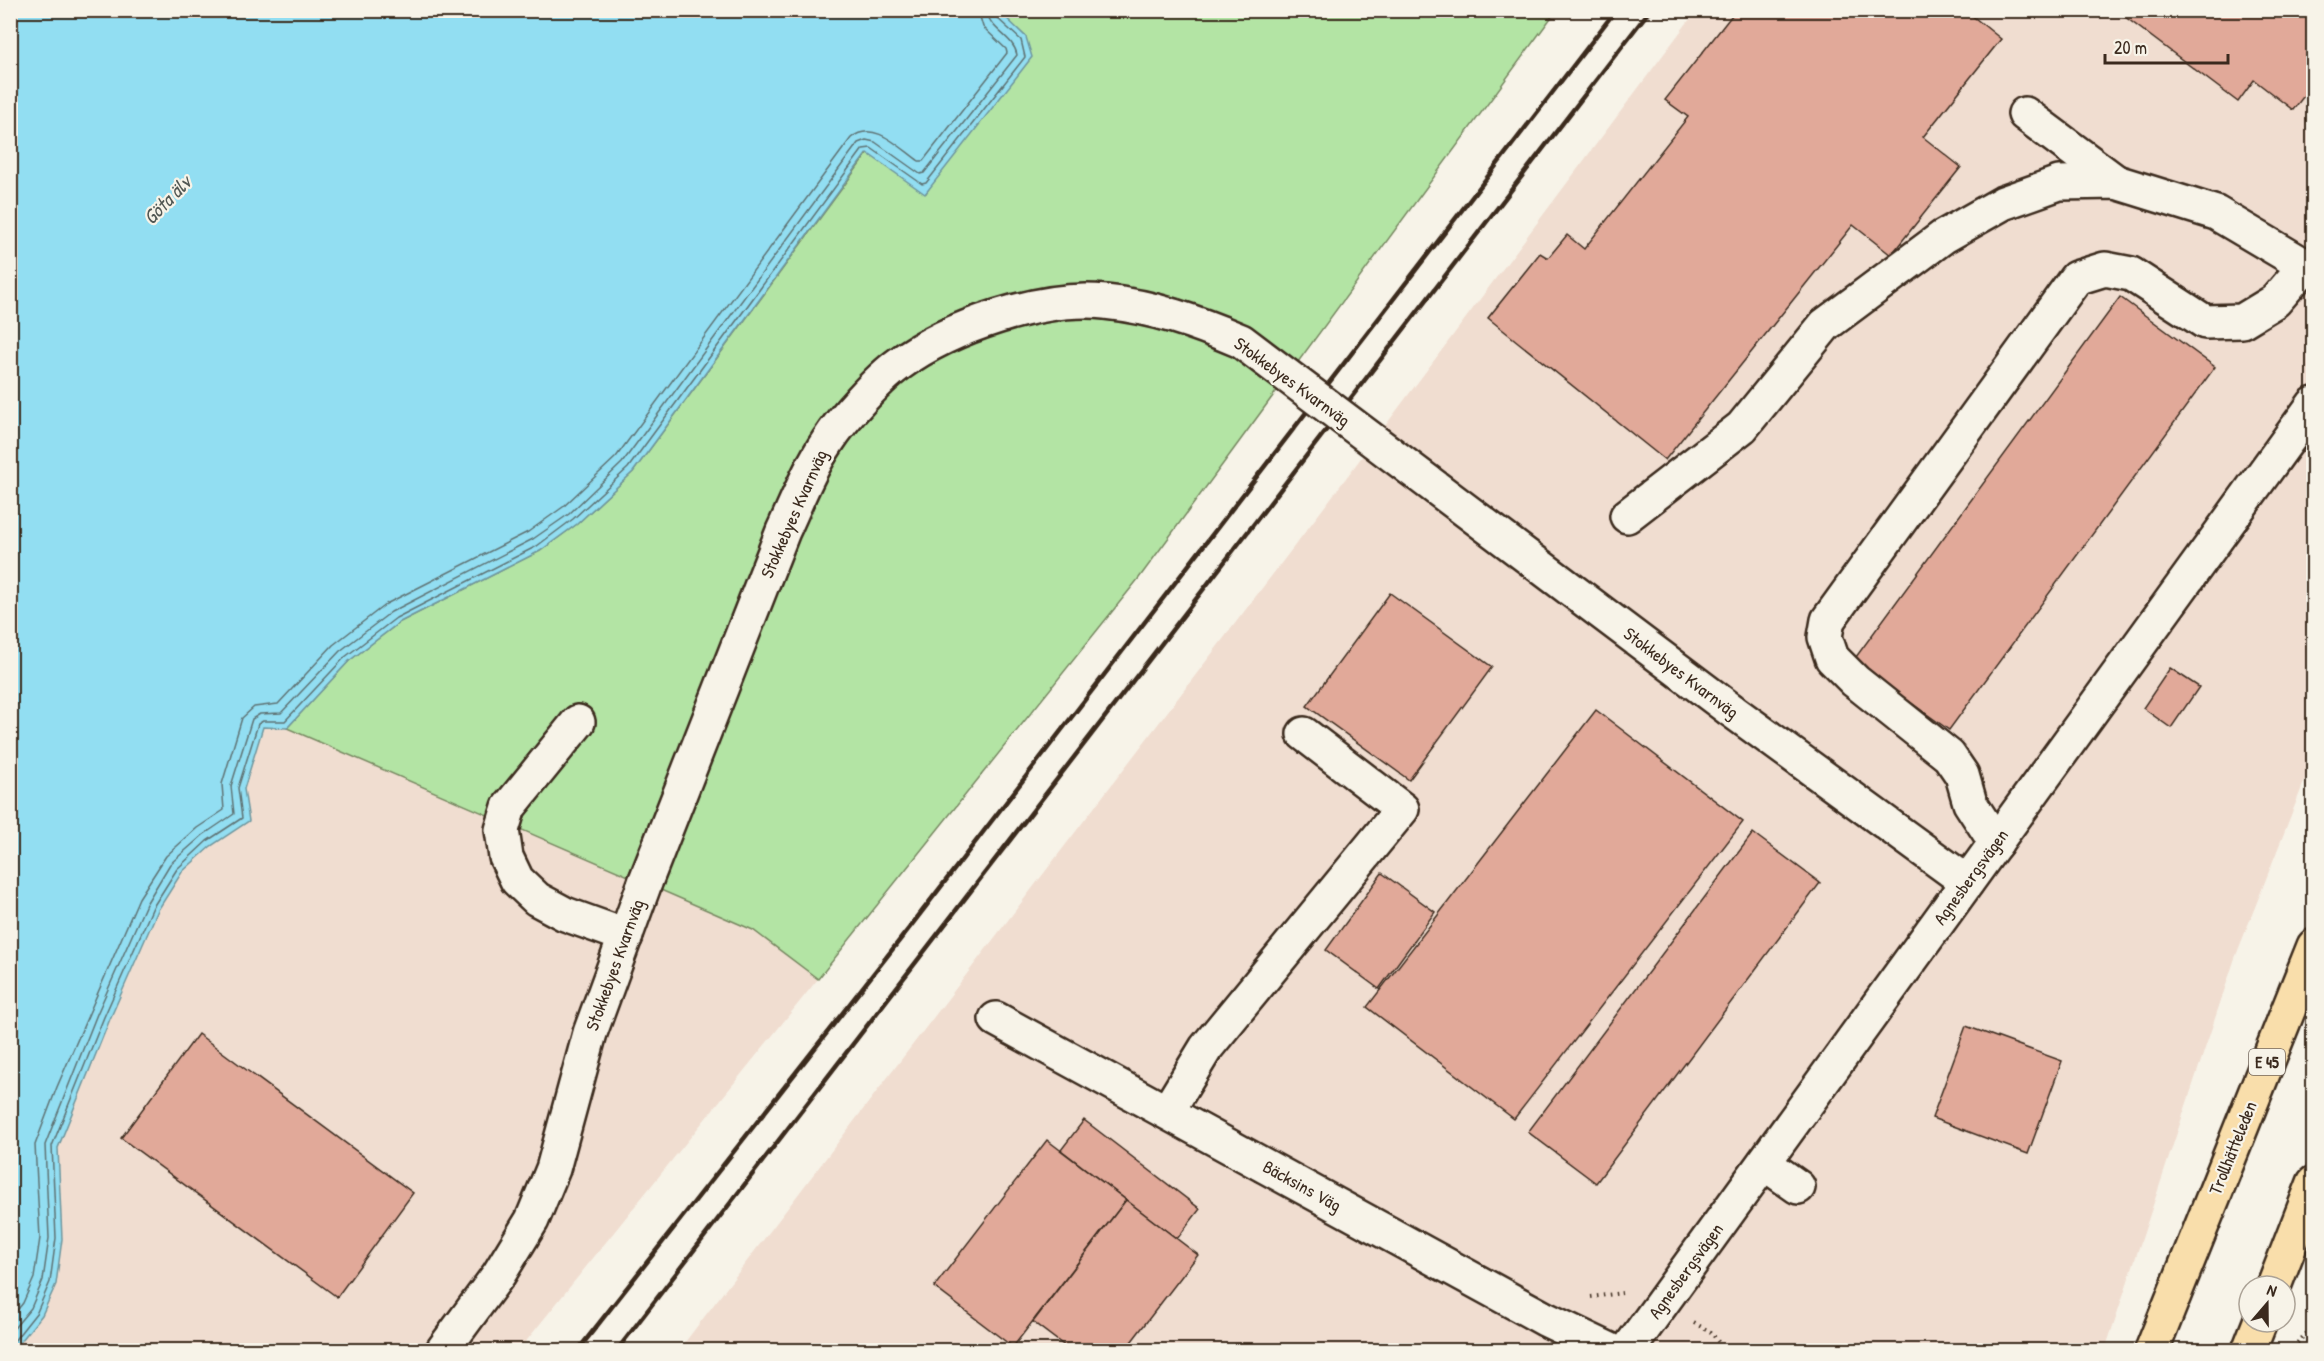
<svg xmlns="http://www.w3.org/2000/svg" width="2324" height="1361" font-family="'Patrick Hand',sans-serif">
<rect width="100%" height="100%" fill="#f7f3e8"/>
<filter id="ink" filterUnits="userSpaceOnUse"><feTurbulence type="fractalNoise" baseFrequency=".0167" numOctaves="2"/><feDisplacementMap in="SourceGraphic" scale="12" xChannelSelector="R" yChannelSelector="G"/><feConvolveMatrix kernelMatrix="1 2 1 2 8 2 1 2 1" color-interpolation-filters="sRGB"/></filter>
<g filter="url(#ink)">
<g fill="#f0ddd0">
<path d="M1696 11H2313V759L2235 958 2105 1350H679L1328 502Z"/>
<path d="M263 727 287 728 753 930 818 979 519 1350H14L42 1315 62 1239 58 1148 77 1096 158 910 182 872 211 846 249 821 244 789Z"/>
</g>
<path fill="#b3e4a4" stroke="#778761" stroke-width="1.5" d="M998 11H1556L1139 578 818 979 753 930 287 728 349 661 400 622 540 551 577 524 633 472 868 153 926 193 1026 37Z"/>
<path fill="#92def2" stroke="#6f969d" stroke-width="1.5" d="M998 10 1026 37 1032 57 925 194 867 153 633 472 577 524 540 551 400 622 349 661 287 728 263 727 244 789 249 821 211 846 182 872 158 910 110 1019 58 1148 62 1239 56 1284 42 1315 14 1350H11V11Z"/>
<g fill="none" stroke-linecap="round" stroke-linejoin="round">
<g stroke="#5e7273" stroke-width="1.5">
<path d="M10 1319 23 1303 34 1278 40 1238 35 1145 57 1087 139 898 166 856 197 828 224 810 222 784 242 718 254 707 278 704 333 645 386 604 528 532 563 507 616 457 851 138C874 119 900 148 919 161H923L1007 53 1006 49 983 27 978 10"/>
<path d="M10 1333 31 1308 43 1280 49 1238 45 1145 97 1014 146 904 170 864 203 835 234 814 231 786 252 719 260 714 281 713 340 651 391 612 533 539 569 514 622 463 858 143 866 140 875 142 920 174 924 173 1017 55C1014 36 988 30 987 10"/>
<path d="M10 1346 37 1312 50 1282 56 1238 52 1146 104 1017 153 907 177 869 207 841 242 818 238 788 258 724 263 721H285L345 657 396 618 537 546 573 519 628 468 863 149 871 148 922 184 926 183 1025 57 1021 40 996 17 994 10"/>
</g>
</g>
<g fill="#e1a999" stroke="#3b2a1e" stroke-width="1.5">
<path d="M1736 10H1965L2001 39 1923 137 1961 167 1891 255 1853 225 1665 460 1488 318 1540 253 1548 258 1567 235 1584 249 1688 117 1665 100Z"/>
<path d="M2116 10H2314V83L2293 110 2254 80 2238 102Z"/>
<path d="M2120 297 2215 367 1949 730 1853 661Z"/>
<path d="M1390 593 1492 667 1409 780 1307 706Z"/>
<path d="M2170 668 2199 687 2171 728 2143 708Z"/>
<path d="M1596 710 1743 822 1514 1119 1367 1007Z"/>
<path d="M1753 833 1820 883 1596 1183 1528 1132Z"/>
<path d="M1382 873 1435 912 1379 989 1326 950Z"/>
<path d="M1966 1026 2062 1061 2028 1154 1932 1118Z"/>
<path d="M198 1034 413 1193 337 1297 121 1138Z"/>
<path d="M1084 1120 1200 1209 1177 1239 1061 1150Z"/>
<path d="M1047 1140 1126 1200 1013 1347 934 1287Z"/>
<path d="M1126 1200 1198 1255 1125 1350H1070L1033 1322Z"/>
</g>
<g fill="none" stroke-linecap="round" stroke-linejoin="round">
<g stroke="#3b2a1e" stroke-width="38">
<g id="minor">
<path d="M2025 114 2116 182"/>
<path d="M1627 516 1742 427 1825 325 1943 237 2003 203 2059 183 2116 182 2216 213 2314 271"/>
<path d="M1731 710 1967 882"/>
<path d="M578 722 509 807 502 830 506 857 517 880 537 899 565 914 626 936"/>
<path d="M1996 843 1970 803 1962 775 1949 756 1855 681 1832 658 1825 637 1828 620 2076 278 2105 269 2131 274 2205 322 2242 321 2275 301 2305 266"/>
<path d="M996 1019 1545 1319 1610 1350"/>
<path d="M1167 1112 1206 1048 1402 809 1304 734"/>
<path d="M1764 1163 1798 1187"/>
<path d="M443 1350 499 1274 532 1220 553 1169 590 1033 646 880"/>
<path d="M1628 1350 2314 404"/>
</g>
</g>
<g stroke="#3b2a1e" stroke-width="38">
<g id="highway">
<path d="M2274 1286 2314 1183"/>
<path d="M2152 1350 2314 946"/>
<path d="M2249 1350 2260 1322"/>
</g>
</g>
<g stroke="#3b2a1e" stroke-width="4" stroke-dasharray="1.5 4.5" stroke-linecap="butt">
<path d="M1591 1297 1622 1293"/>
<path d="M1694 1323 1711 1332 1724 1350"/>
<path d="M2293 1347 2314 1326"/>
</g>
<use href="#minor" stroke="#f7f3e8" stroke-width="33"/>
<use href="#highway" stroke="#f9deab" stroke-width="33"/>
<g stroke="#3b2a1e" stroke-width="4.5">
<path d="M578 1350 910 927 1616 10"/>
<path d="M617 1350 1650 10"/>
</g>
<g stroke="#3b2a1e" stroke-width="38" stroke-linecap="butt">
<path id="minor-bridge" d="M646 880 783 531C797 501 809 469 828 441 842 419 878 379 899 364 949 327 1043 295 1105 302 1154 307 1196 322 1241 341L1731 710"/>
</g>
<use href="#minor-bridge" stroke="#f7f3e8" stroke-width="33"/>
</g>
</g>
<g text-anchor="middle" stroke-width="4.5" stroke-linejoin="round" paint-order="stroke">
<rect fill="#f7f3e8" stroke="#73665b" stroke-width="1.5" x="2249" y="1049" width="36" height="26" rx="4.5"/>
<g font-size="16" font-weight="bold" fill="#3b2a1e">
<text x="2267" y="1068">E 45</text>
</g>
<g font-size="18" fill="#3b2a1e" stroke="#f7f3e8">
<text transform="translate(1292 382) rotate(36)" y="6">Stokkebyes Kvarnväg</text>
<text transform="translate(794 514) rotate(-66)" y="6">Stokkebyes Kvarnväg</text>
<text transform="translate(1681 673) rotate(37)" y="6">Stokkebyes Kvarnväg</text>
<text transform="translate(1971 877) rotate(-54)" y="6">Agnesbergsvägen</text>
<text transform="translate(615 965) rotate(-70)" y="6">Stokkebyes Kvarnväg</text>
<text transform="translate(2233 1148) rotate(-68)" y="6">Trollhätteleden</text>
<text transform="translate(1302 1186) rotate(29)" y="6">Bäcksins Väg</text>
<text transform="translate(1686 1271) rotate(-54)" y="6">Agnesbergsvägen</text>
</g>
<g font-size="20" font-style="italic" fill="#515753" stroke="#f7f3e8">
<text transform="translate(167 200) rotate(-46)" y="7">Göta älv</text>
</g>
</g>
<rect width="2324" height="1361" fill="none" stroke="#f7f3e8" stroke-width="36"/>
<rect x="18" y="18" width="2288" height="1325" fill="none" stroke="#3b2a1e" stroke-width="2" filter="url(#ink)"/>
<g transform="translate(2267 1304) rotate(20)"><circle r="28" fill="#f7f3e8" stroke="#aca397" stroke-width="1.5"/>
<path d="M0-4.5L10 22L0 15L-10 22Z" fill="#3b2a1e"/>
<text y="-9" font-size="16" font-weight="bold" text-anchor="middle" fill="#3b2a1e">N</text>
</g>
<path d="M2105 54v9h123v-9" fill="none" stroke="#3b2a1e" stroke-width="3"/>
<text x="2114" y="54" font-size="18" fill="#3b2a1e" stroke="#f7f3e8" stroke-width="4.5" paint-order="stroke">20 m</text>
</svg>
